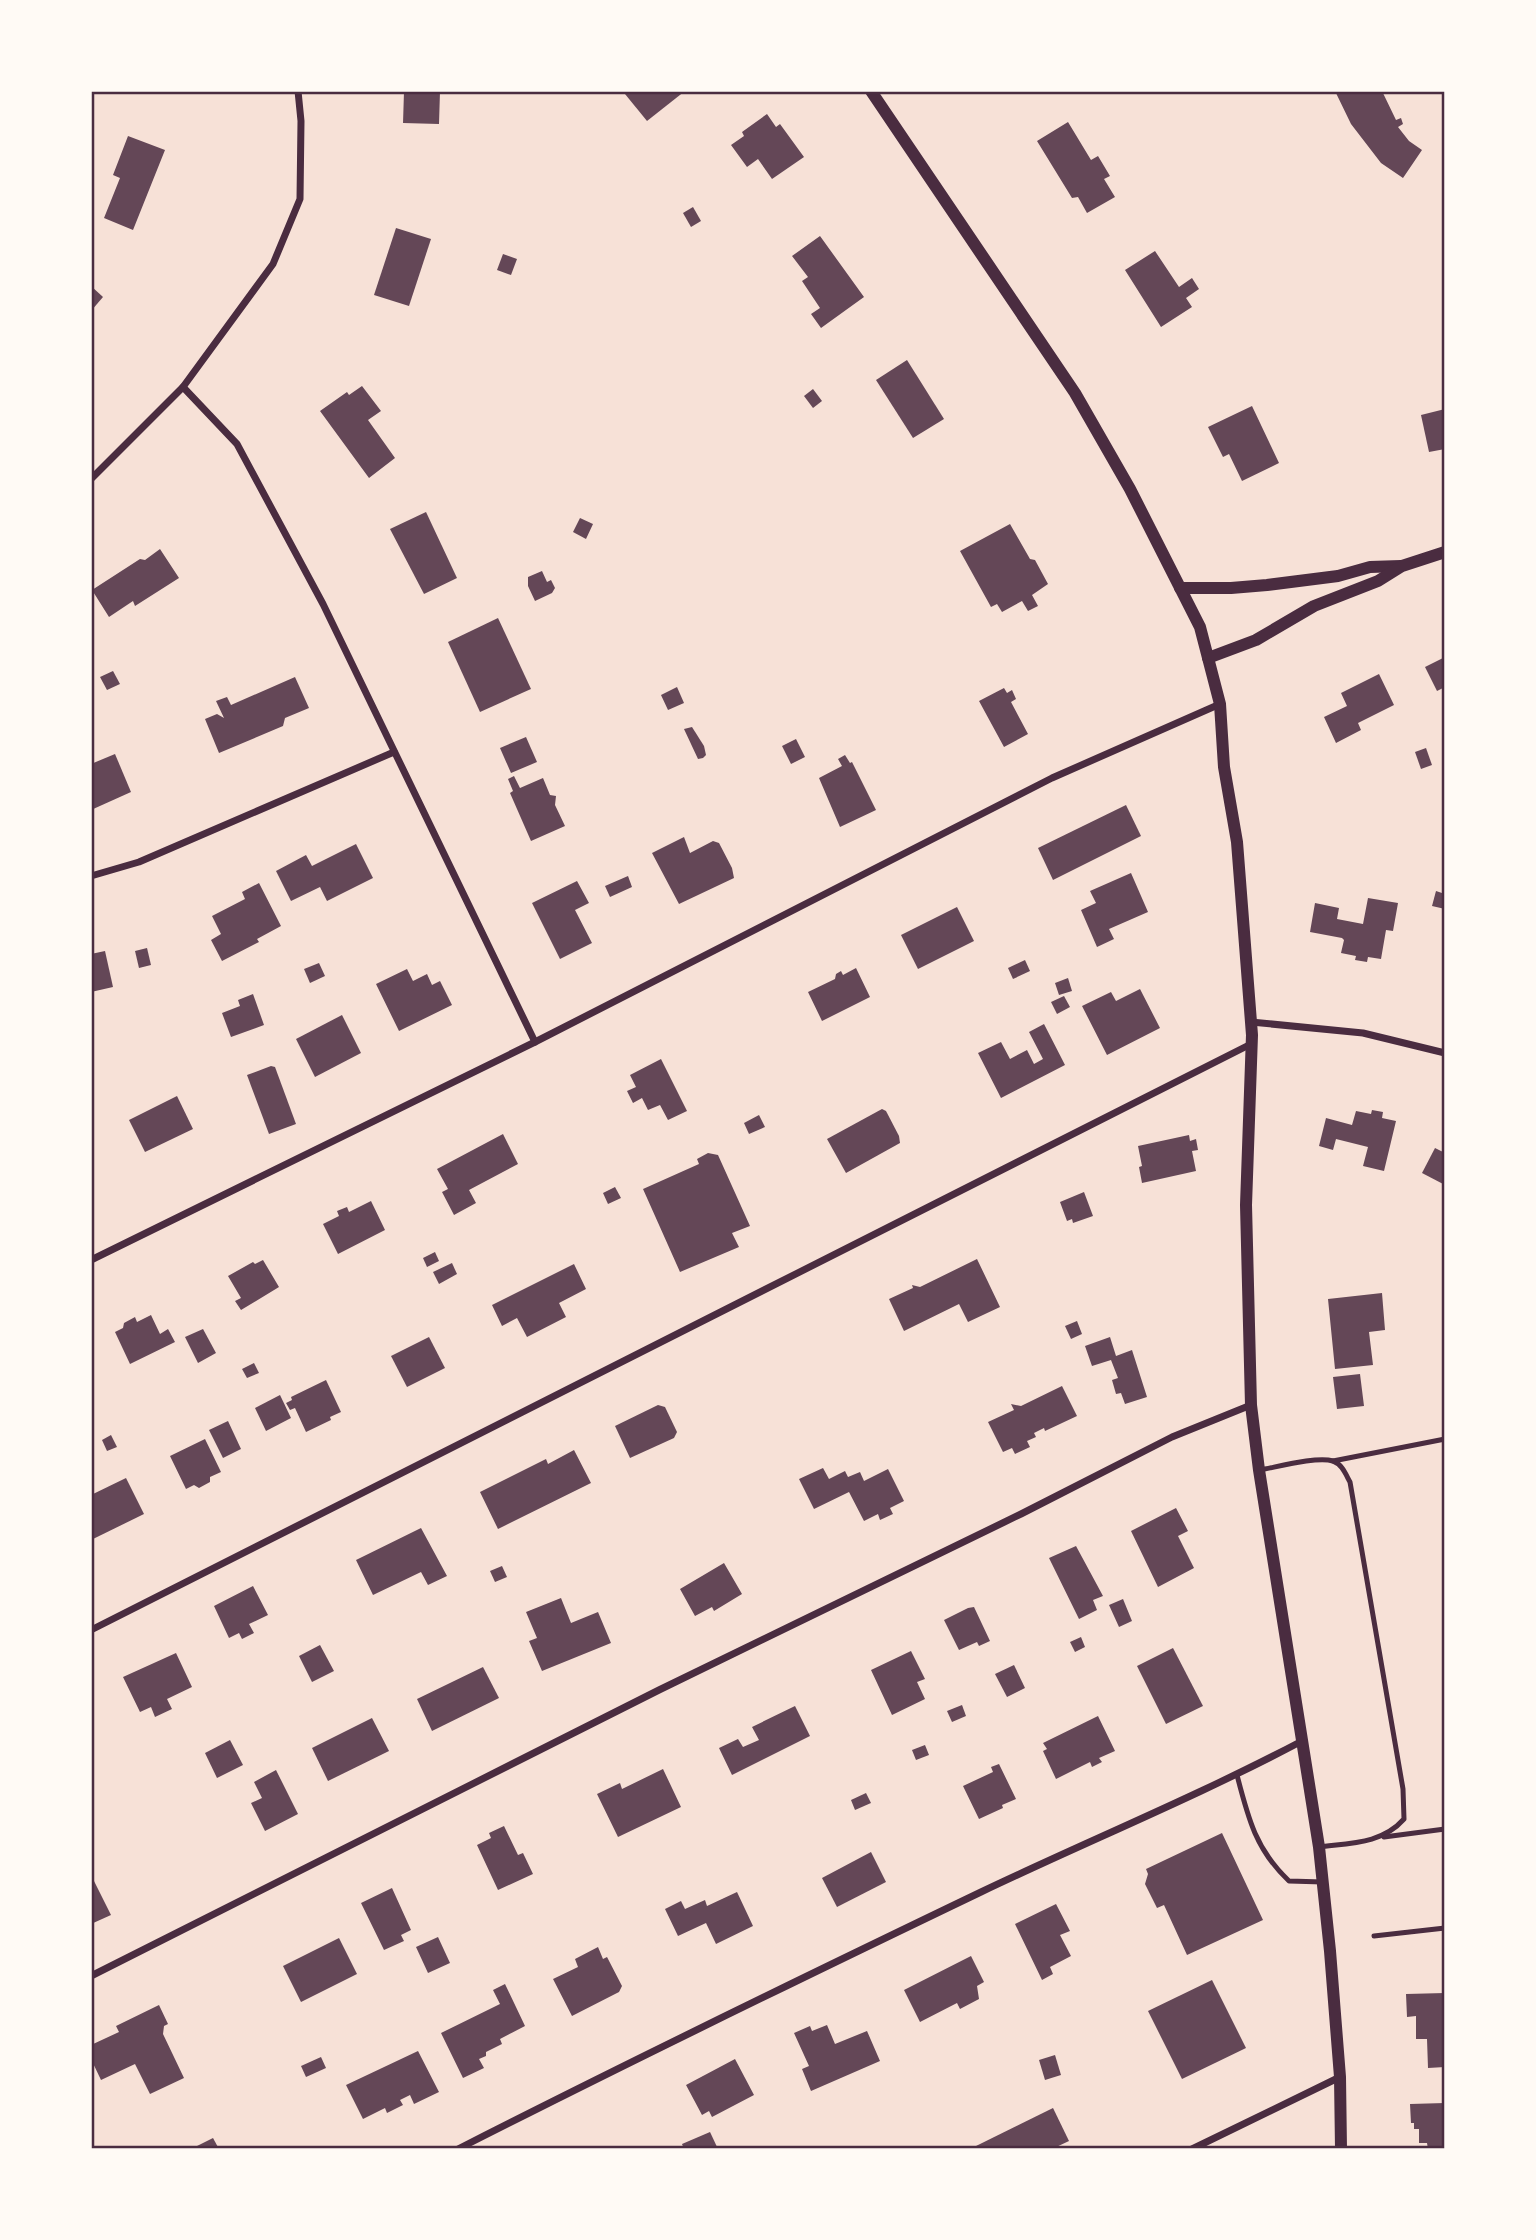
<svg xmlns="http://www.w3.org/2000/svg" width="1536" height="2240" font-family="Figtree,sans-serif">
<rect width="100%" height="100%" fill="#f7e1d7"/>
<g fill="#644757">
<path d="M404 91H440L439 124 403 123Z"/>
<path d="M629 91H685L647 121 625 94Z"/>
<path d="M1335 91H1382L1396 120 1401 118 1403 124 1398 127 1409 141 1422 150 1403 178 1381 163 1351 124Z"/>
<path d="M767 114 776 127 780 124 804 157 772 179 758 159 747 167 731 145 744 136 742 132Z"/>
<path d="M1068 122 1091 160 1098 156 1110 176 1104 179 1115 197 1087 213 1078 197 1072 198 1037 141Z"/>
<path d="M128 136 165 150 133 230 104 218 120 178 113 175Z"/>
<path d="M693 207 701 221 691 227 683 213Z"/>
<path d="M396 228 431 239 409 306 374 295Z"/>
<path d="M820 236 864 297 821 328 811 314 820 308 802 281 808 277 792 256Z"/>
<path d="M1155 251 1179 287 1192 278 1199 289 1186 298 1192 307 1161 327 1125 270Z"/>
<path d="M503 254 517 259 511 275 497 270Z"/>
<path d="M91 286 103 297 91 311Z"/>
<path d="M907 360 944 419 913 438 876 380Z"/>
<path d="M362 386 381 411 368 420 395 458 369 478 320 411 347 392 349 395Z"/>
<path d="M813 389 822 401 813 408 804 396Z"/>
<path d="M1252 406 1279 463 1242 481 1229 454 1223 457 1208 427Z"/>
<path d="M1445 409V449L1429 452 1421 415Z"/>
<path d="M426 512 457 578 424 594 390 529Z"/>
<path d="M580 518 593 524 586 539 573 532Z"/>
<path d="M1010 524 1030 559 1035 560 1048 584 1032 595 1038 606 1028 611 1022 601 1002 612 997 604 991 607 960 551Z"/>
<path d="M160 549 179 578 135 606 133 601 109 617 92 590 140 559 145 560Z"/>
<path d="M542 571 547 582 551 580 555 588 552 593 535 601 528 586V577Z"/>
<path d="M498 618 531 689 480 712 448 642Z"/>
<path d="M1445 657V687L1437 691 1425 667Z"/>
<path d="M113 671 120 684 107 690 100 677Z"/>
<path d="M1379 674 1394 705 1358 723 1361 730 1336 743 1324 717 1347 706 1341 693Z"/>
<path d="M295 677 309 708 285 718 283 726 219 753 205 719 217 714 224 718 216 701 227 697 231 705Z"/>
<path d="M677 687 684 703 668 710 661 695Z"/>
<path d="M1004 688 1007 693 1012 690 1016 699 1011 702 1028 734 1004 747 979 701Z"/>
<path d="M692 727 704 746 706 755 703 758 698 759 684 729Z"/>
<path d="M526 737 537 762 511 773 500 748Z"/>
<path d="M796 739 805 757 791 764 782 746Z"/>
<path d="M1426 748 1432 765 1421 769 1415 752Z"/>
<path d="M115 754 131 792 91 810V764Z"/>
<path d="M845 755 850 763 852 762 876 810 840 827 819 778 842 766 838 759Z"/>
<path d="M514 776 520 788 543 778 550 795 556 796 555 805 565 826 531 841 510 793 513 791 508 779Z"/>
<path d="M1126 805 1141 836 1053 880 1038 848Z"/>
<path d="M684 837 690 853 713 841 719 843 732 868 734 878 679 904 652 853Z"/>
<path d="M356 844 373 878 327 901 320 887 291 901 276 871 306 855 312 866Z"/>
<path d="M1131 873 1148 912 1109 929 1114 939 1097 947 1081 910 1096 903 1090 891Z"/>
<path d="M628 876 632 887 610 897 605 886Z"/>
<path d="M577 881 589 903 575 910 592 943 560 959 532 903Z"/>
<path d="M259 883 281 926 257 939 259 942 222 961 211 940 221 934 212 916 245 899 242 892Z"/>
<path d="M1436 891 1445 894V909L1432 906Z"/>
<path d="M1368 898 1398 903 1393 931 1386 930 1381 959 1368 957 1367 962 1355 960 1356 956 1341 953 1344 940 1342 938 1310 932 1315 903 1339 908 1337 919 1363 924Z"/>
<path d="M957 907 974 941 918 969 901 935Z"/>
<path d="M147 948 151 965 139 968 135 951Z"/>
<path d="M105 951 113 987 91 992V954Z"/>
<path d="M1025 960 1030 971 1013 979 1008 968Z"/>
<path d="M319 963 325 976 310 983 304 969Z"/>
<path d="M856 968 870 997 822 1021 808 992 835 979 836 974 841 971 843 975Z"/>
<path d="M407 969 413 981 427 974 432 985 440 981 452 1005 399 1031 376 984Z"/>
<path d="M1068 978 1072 991 1059 995 1055 983Z"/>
<path d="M1140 989 1160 1028 1107 1055 1082 1006 1111 992 1116 1001Z"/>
<path d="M253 994 264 1025 231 1037 222 1013 240 1006 238 1000Z"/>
<path d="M1064 996 1070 1007 1057 1014 1051 1002Z"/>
<path d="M342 1015 361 1053 315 1077 296 1039Z"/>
<path d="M1044 1024 1065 1065 1001 1098 978 1053 1001 1042 1010 1059 1027 1050 1034 1064 1043 1059 1029 1032Z"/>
<path d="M661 1059 687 1111 668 1120 660 1105 648 1110 642 1098 633 1103 627 1091 636 1087 630 1075Z"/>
<path d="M271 1066 275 1067 296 1124 269 1134 247 1075Z"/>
<path d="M177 1096 193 1129 145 1152 129 1120Z"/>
<path d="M882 1109 886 1111 899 1136 900 1143 846 1173 827 1139Z"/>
<path d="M1372 1110 1383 1112 1382 1118 1396 1121 1384 1171 1363 1166 1368 1147 1336 1139 1333 1150 1319 1146 1326 1118 1352 1125 1356 1111 1371 1114Z"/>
<path d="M759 1115 765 1127 749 1134 744 1123Z"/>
<path d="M503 1134 518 1164 469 1190 476 1203 454 1215 442 1192 448 1189 437 1169Z"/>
<path d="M1189 1135 1190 1141 1196 1139 1198 1150 1192 1151 1196 1171 1142 1183 1139 1167 1142 1166 1138 1146Z"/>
<path d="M1435 1148 1445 1153V1185L1422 1173Z"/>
<path d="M708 1153 718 1155 750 1226 732 1233 739 1247 680 1272 643 1189 699 1164 697 1159Z"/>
<path d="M615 1187 621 1198 608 1204 603 1193Z"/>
<path d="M1084 1192 1093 1216 1073 1223 1072 1219 1067 1221 1060 1202Z"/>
<path d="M371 1201 385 1230 338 1254 323 1224 339 1216 337 1211 347 1207 349 1212Z"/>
<path d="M435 1252 439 1261 427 1267 423 1258Z"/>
<path d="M977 1259 1000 1307 968 1322 959 1304 904 1331 889 1299 913 1288 912 1285 920 1287Z"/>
<path d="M263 1260 279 1287 241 1310 235 1301 241 1298 228 1276 253 1262 255 1264Z"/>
<path d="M452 1263 457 1274 439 1284 433 1272Z"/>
<path d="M574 1264 586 1289 559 1303 566 1317 527 1337 517 1318 502 1326 492 1305Z"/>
<path d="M1382 1293 1385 1330 1369 1332 1373 1365 1335 1369 1328 1299Z"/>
<path d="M151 1315 160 1334 168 1329 175 1342 130 1364 115 1332 123 1328 124 1323 135 1317 137 1322Z"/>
<path d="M1077 1321 1082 1334 1071 1339 1065 1326Z"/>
<path d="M203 1329 216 1353 198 1363 185 1337Z"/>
<path d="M429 1337 445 1368 407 1387 391 1356Z"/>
<path d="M1110 1337 1116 1356 1132 1350 1147 1397 1125 1404 1121 1393 1116 1394 1112 1380 1118 1378 1111 1360 1092 1366 1085 1346Z"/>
<path d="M254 1363 259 1373 247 1378 242 1369Z"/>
<path d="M1360 1374 1364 1406 1337 1409 1333 1377Z"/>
<path d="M326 1380 341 1412 330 1417 331 1420 306 1432 295 1408 290 1410 286 1403 292 1400 291 1397Z"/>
<path d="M1062 1386 1077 1416 1045 1431 1044 1428 1034 1433 1036 1437 1027 1441 1030 1447 1015 1454 1012 1448 1003 1452 988 1422 1014 1410 1011 1404 1021 1406Z"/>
<path d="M280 1395 291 1418 266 1431 255 1408Z"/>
<path d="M658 1405 665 1407 677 1432 674 1438 630 1458 615 1426Z"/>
<path d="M228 1421 241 1449 223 1458 209 1430Z"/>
<path d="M111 1435 117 1447 107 1451 102 1440Z"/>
<path d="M205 1439 221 1472 210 1477V1482L199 1488 194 1485 186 1489 170 1456Z"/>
<path d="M574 1450 591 1483 498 1529 480 1492 546 1459 548 1464Z"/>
<path d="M823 1468 829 1479 845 1471 848 1477 860 1472 864 1481 888 1469 904 1501 890 1508 893 1514 880 1520 878 1514 864 1521 849 1492 814 1509 799 1479Z"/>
<path d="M126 1478 144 1514 91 1540V1495Z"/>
<path d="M1176 1508 1188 1531 1178 1536 1194 1568 1158 1587 1131 1531Z"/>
<path d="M421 1528 447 1576 428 1585 421 1572 373 1595 356 1560Z"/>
<path d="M1076 1546 1103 1596 1093 1600 1097 1610 1079 1619 1049 1558Z"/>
<path d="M724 1563 742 1594 714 1611 712 1607 695 1616 680 1589Z"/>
<path d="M502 1566 507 1577 495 1582 490 1571Z"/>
<path d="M253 1586 268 1615 249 1624 254 1633 242 1639 239 1633 229 1638 214 1606Z"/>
<path d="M561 1598 571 1623 598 1612 611 1643 542 1671 529 1641 537 1638 526 1612Z"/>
<path d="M1123 1599 1132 1621 1119 1627 1109 1605Z"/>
<path d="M974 1607 990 1641 979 1646 977 1642 959 1650 944 1620 968 1608Z"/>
<path d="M1081 1637 1085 1647 1075 1652 1070 1642Z"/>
<path d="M320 1645 334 1671 312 1682 299 1656Z"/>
<path d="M1173 1648 1203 1706 1166 1724 1137 1666Z"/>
<path d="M911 1651 925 1679 917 1682 925 1699 892 1715 871 1670Z"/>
<path d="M176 1653 192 1687 167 1699 172 1709 155 1717 151 1707 140 1712 123 1677Z"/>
<path d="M1014 1665 1025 1688 1007 1697 995 1674Z"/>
<path d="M483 1667 499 1698 432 1731 417 1699Z"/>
<path d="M962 1705 966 1716 952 1722 947 1711Z"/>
<path d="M795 1706 810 1736 732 1775 719 1748 738 1739 743 1747 759 1740 752 1727Z"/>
<path d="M1098 1716 1115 1751 1099 1758 1102 1762 1092 1767 1090 1762 1056 1779 1043 1751 1047 1749 1043 1743Z"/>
<path d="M372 1718 389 1751 328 1781 312 1748Z"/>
<path d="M230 1740 243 1765 217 1778 205 1753Z"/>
<path d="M925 1745 929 1755 916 1760 912 1750Z"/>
<path d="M999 1764 1016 1799 1002 1805 1003 1808 979 1819 963 1786 993 1772 991 1767Z"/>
<path d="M663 1769 681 1807 618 1837 597 1794 620 1783 622 1789Z"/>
<path d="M276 1770 298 1814 265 1831 251 1803 262 1798 254 1782Z"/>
<path d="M866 1793 871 1803 855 1810 851 1800Z"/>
<path d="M504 1826 518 1855 523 1853 533 1874 498 1890 477 1845 491 1838 489 1833Z"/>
<path d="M1222 1833 1263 1920 1187 1955 1164 1905 1157 1908 1145 1884 1148 1874 1146 1869Z"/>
<path d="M871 1852 886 1882 837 1907 822 1878Z"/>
<path d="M91 1875 111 1915 91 1924Z"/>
<path d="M392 1888 411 1930 401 1935 404 1941 384 1950 361 1903Z"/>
<path d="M737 1892 753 1926 716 1944 706 1923 678 1936 665 1909 681 1901 685 1909 705 1900 707 1906Z"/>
<path d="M1056 1904 1070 1931 1060 1935 1071 1956 1050 1967 1053 1974 1042 1980 1015 1924Z"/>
<path d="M438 1937 450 1963 428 1973 416 1947Z"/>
<path d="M339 1938 357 1974 301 2002 283 1966Z"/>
<path d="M598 1947 603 1959 607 1957 622 1986 619 1992 572 2016 553 1979 578 1967 575 1959Z"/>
<path d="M971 1956 984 1982 977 1986 979 1999 960 2009 957 2003 920 2022 904 1990Z"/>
<path d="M1212 1980 1246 2048 1182 2079 1148 2011Z"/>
<path d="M505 1984 525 2026 500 2039 502 2044 486 2052V2056L479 2059 484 2068 463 2078 441 2033 500 2004 493 1990Z"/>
<path d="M1445 1993V2067L1428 2068 1427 2039H1416V2016L1407 2017 1406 1994Z"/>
<path d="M159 2005 168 2024 164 2026 163 2034 184 2078 150 2094 135 2064 101 2080 91 2059V2045L119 2032 116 2026Z"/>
<path d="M827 2025 835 2044 867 2031 880 2061 811 2091 802 2069 809 2066 794 2033 810 2026 812 2031Z"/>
<path d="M418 2051 439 2092 414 2104 410 2095 400 2100 403 2105 387 2113 385 2108 363 2119 346 2085Z"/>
<path d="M1055 2055 1061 2075 1045 2080 1039 2060Z"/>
<path d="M321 2057 326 2068 306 2077 301 2066Z"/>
<path d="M735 2059 754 2095 712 2117 709 2111 702 2115 686 2085Z"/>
<path d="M1445 2103V2149H1428L1427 2143H1419V2129H1414V2123H1411L1410 2104Z"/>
<path d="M1053 2108 1069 2141 1052 2149H978L976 2146Z"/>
<path d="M710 2132 718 2149H684L682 2144Z"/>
<path d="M213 2138 219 2149H191Z"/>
</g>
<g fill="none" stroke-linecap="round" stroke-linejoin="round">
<g stroke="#4a2c40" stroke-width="5">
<path d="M1333 1461 1445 1439"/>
<path d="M1260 1470C1277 1467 1317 1456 1333 1461 1342 1464 1346 1475 1350 1482L1403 1789 1404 1819C1382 1844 1350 1843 1319 1847"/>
<path d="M1237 1775C1248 1818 1256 1850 1289 1881L1323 1882"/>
<path d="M1384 1837 1445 1829"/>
<path d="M1374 1936 1445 1928"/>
</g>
<g stroke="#4a2c40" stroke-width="7">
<path d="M183 387 237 444 323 604 535 1042"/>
<path d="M91 479 183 387 273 264 300 199 301 121 298 91"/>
<path d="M91 876 139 862 394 752"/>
<path d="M1251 1022 1363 1033 1445 1053"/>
<path d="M91 1260 535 1042 1052 778 1220 704"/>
<path d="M91 1630 1251 1044"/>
<path d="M91 1976 659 1690 1021 1514 1172 1437 1251 1405"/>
<path d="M458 2149C631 2061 806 1976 981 1892 1088 1841 1198 1796 1302 1741"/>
<path d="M1192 2149 1340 2077"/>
</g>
<g stroke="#4a2c40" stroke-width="12">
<path d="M871 91 1075 393 1130 489 1200 627 1220 704 1224 767 1237 842 1252 1035 1246 1205 1251 1405 1259 1470 1319 1847 1330 1951 1340 2077 1341 2149"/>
<path d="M1180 588H1231L1267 585 1338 576 1370 567 1401 566"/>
<path d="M1208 658 1256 640 1314 606 1378 581 1402 566 1445 552"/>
</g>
</g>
<rect width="1536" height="2240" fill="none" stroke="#fffaf5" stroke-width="186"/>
<rect x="93" y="93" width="1350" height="2054" fill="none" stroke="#4a2c40" stroke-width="2.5"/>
</svg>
